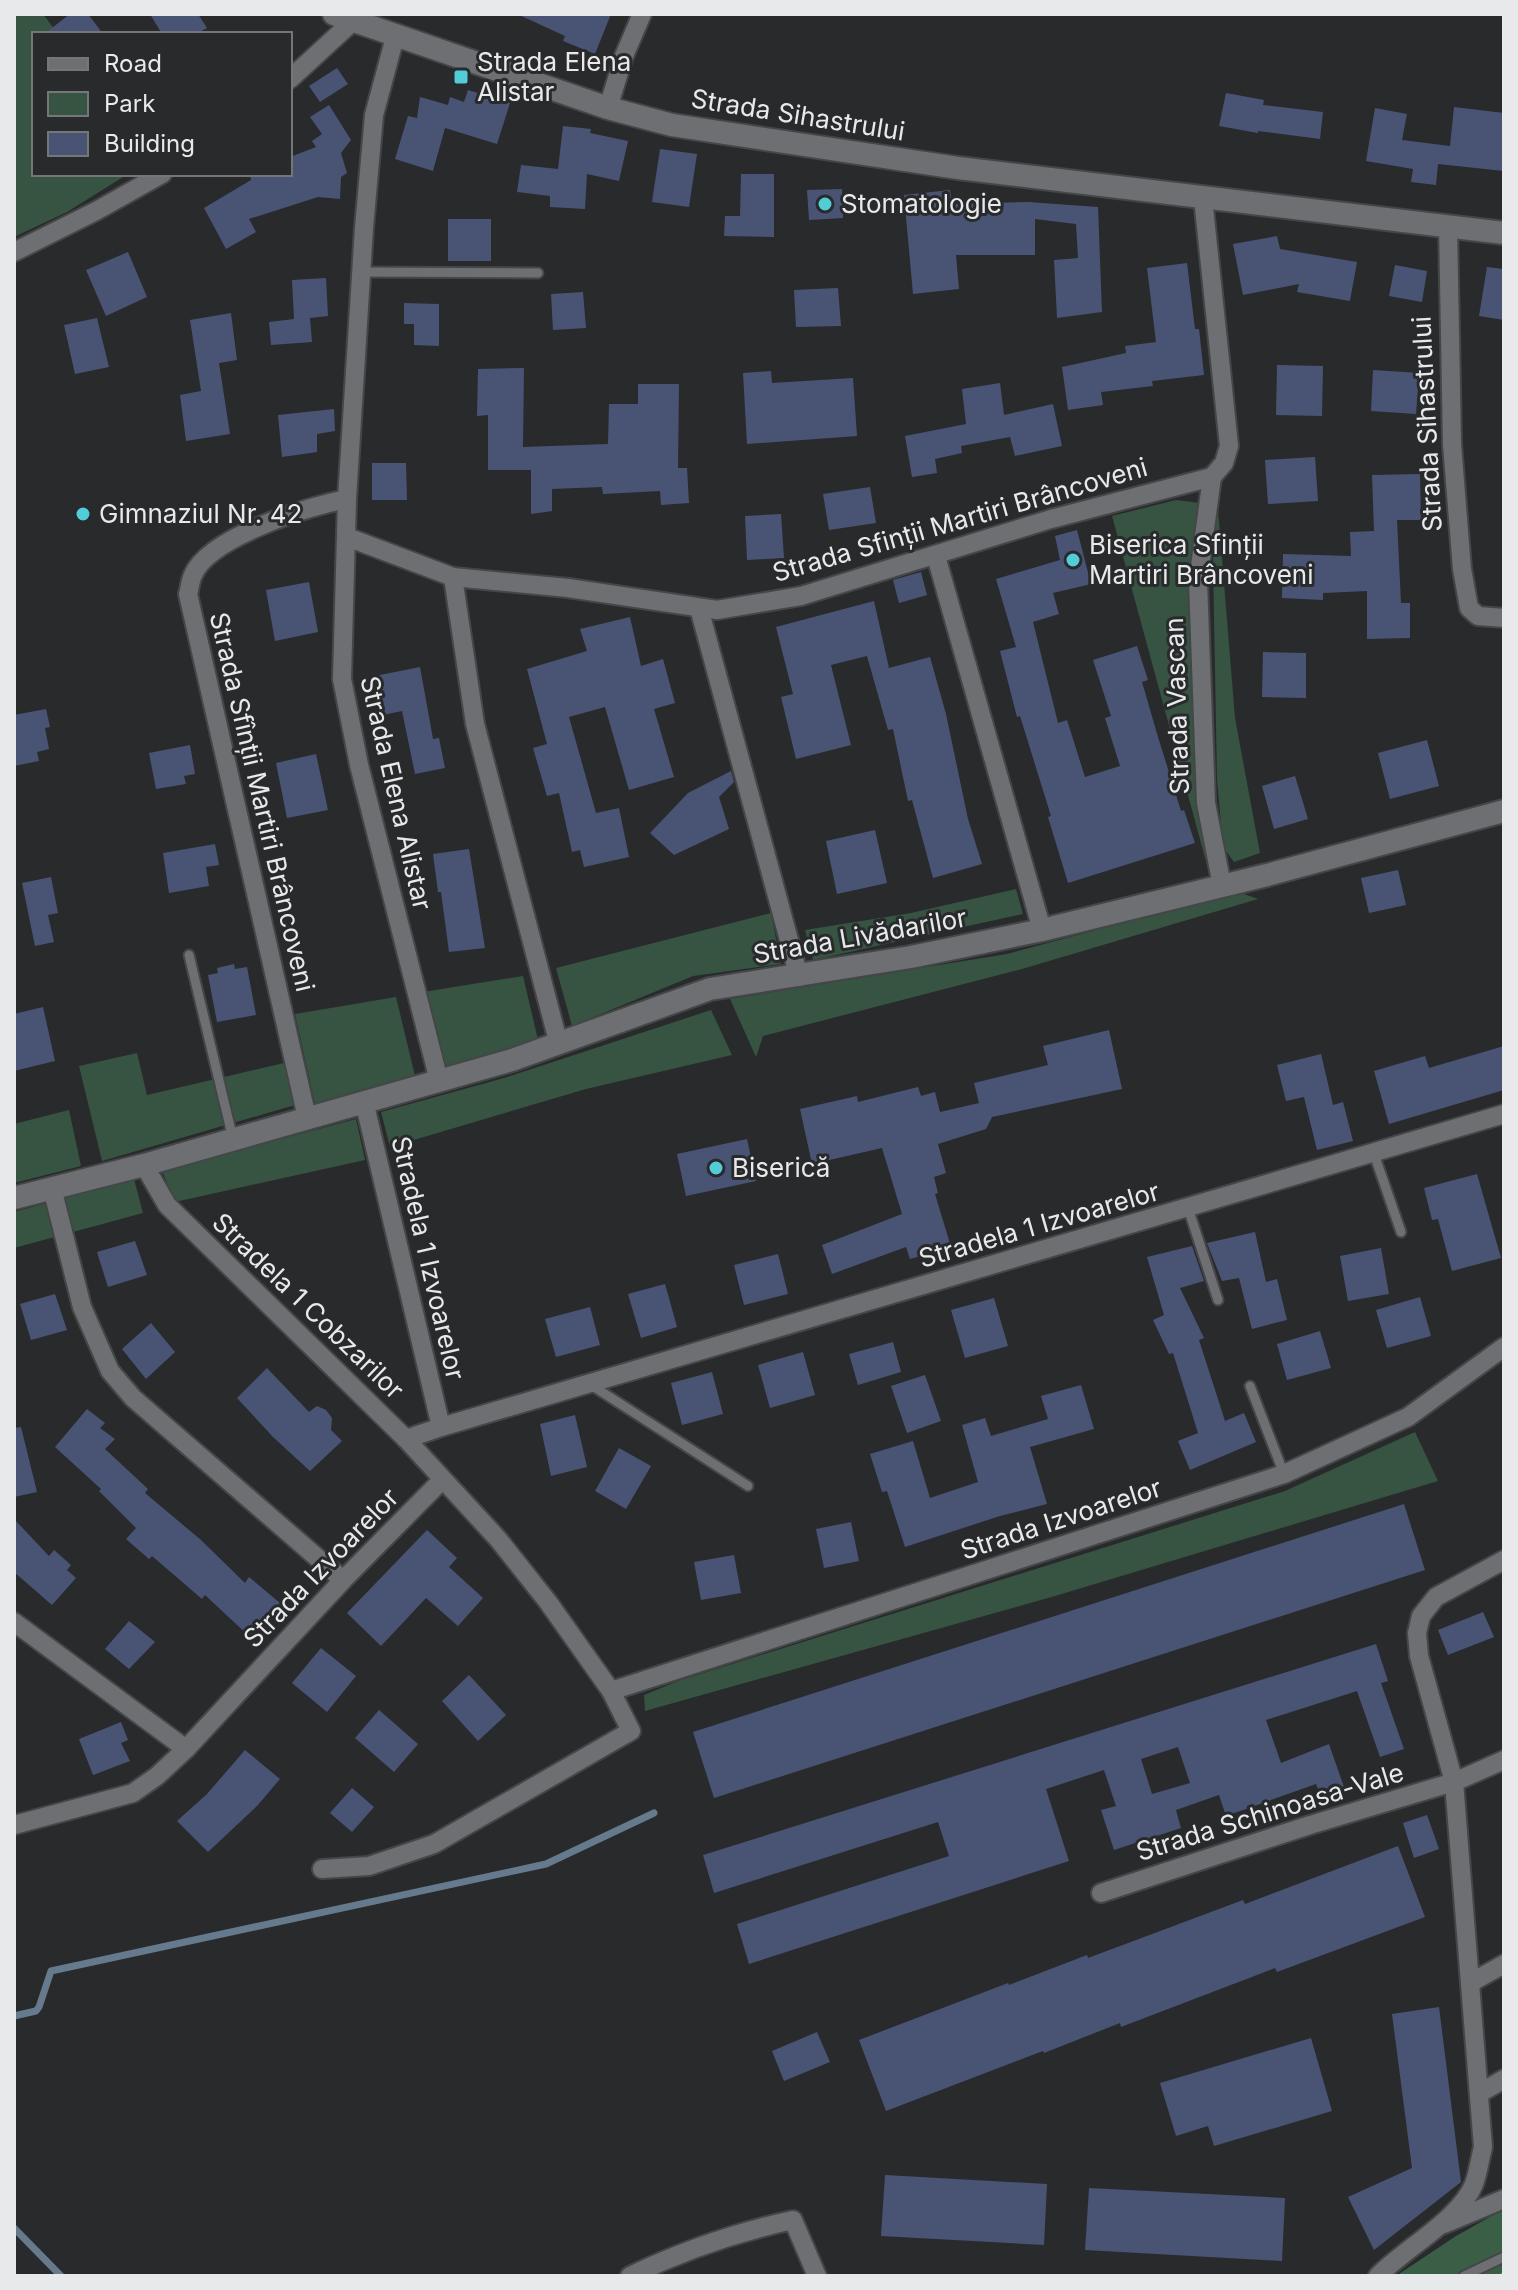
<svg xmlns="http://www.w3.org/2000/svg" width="1518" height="2290" font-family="Inter,sans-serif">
<rect width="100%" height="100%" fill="#292a2c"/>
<g fill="#365441">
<path d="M14 14H43L58 34H34V174H128L67 212 14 237Z"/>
<path d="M1217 497 1235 718 1260 853 1234 862 1223 847 1217 779 1213 561Z"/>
<path d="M1176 500 1200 503 1199 802 1207 865 1112 516Z"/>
<path d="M1016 889 1023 914 813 960 805 930 911 913Z"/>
<path d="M1238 892 1258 899 1022 969 763 1036 756 1057 730 999 1007 954Z"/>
<path d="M771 913 781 964 693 976 572 1026 556 968Z"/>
<path d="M523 976 538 1040 442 1068 423 992Z"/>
<path d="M396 997 415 1076 315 1104 295 1014Z"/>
<path d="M711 1010 732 1055 586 1089 390 1147 381 1112 504 1078Z"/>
<path d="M137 1053 147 1095 284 1063 295 1105 102 1161 79 1066Z"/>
<path d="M69 1110 81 1166 14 1183V1124Z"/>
<path d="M356 1119 365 1160 175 1202 162 1171Z"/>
<path d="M134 1179 143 1213 14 1248V1212Z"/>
<path d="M1415 1432 1438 1481 1055 1596 645 1711 644 1695 678 1681 1285 1491Z"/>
</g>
<path fill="#3b5e47" d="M1504 2209V2276H1396L1456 2236Z"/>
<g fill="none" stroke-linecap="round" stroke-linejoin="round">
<g stroke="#657b8d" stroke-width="7">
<path d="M14 2016 36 2011 39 2007 51 1971 546 1864 654 1813"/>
<path d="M14 2228 61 2276"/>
<path d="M1503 2276 1504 2275"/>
</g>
</g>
<g fill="#495475" fill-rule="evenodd">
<path d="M70 14H88L103 34H44Z"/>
<path d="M150 14H198L207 28 196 34H162Z"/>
<path d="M517 14H611L595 54 563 41 565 36Z"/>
<path d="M337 68 348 84 320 102 309 86Z"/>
<path d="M468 90 510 103 497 144 445 128 433 171 395 159 408 116 417 118 420 97 448 105 450 97 464 102Z"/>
<path d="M1226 93 1264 100 1263 105 1323 112 1320 139 1258 131V133L1219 126Z"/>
<path d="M329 105 351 140 341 153 347 173 341 177 340 199 318 197 249 219 256 232 226 249 204 208 251 180 250 174H290V157L316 147 312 141 322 134 310 117Z"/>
<path d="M1454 107 1504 113V171L1438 164 1436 185 1411 182 1413 169 1366 161 1375 108 1407 114 1402 140 1450 146Z"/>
<path d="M563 126 591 129 590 133 628 141 619 181 587 174 585 209 550 207V196L517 192 521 165 558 169Z"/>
<path d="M660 149 697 154 689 207 652 202Z"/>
<path d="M741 174H774V237L724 236 725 216H740Z"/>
<path d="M842 189 843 218 809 220 807 190Z"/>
<path d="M950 190 952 204 1028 202 1098 207 1102 312 1057 318 1054 260 1078 258 1076 224 1035 219V255H956L959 289 913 294 904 195Z"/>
<rect x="448" y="219" width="43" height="42"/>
<path d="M1277 236 1280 249 1357 262 1350 301 1297 292 1299 284 1243 295 1233 244Z"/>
<path d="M128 252 147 297 106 316 86 270Z"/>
<path d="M1187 263 1195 329H1199L1204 375 1152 381 1153 386 1101 392 1103 405 1068 410 1062 367 1126 353 1125 346 1156 342 1147 268Z"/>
<path d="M1395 265 1427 271 1422 302 1389 296Z"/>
<path d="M1487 267 1504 269V320L1479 316Z"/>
<path d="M326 278 328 316 310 318 312 342 271 345 269 322 294 319 292 280Z"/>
<path d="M838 288 841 326 796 327 794 290Z"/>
<path d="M583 292 586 328 553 330 551 294Z"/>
<path d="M404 303 439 304V346L414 345V324H404Z"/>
<path d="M231 313 237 360 219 363 230 434 186 441 180 395 201 391 190 320Z"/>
<path d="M97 318 109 367 75 374 64 325Z"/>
<path d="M1277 365 1323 366 1322 416 1276 415Z"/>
<path d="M524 368 523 447 608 444 609 404H638V384H679L678 468H687L689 503 661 505 660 491 603 494 602 487 552 489V511L531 514V470H488V415L477 416 478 369Z"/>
<path d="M1373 370 1419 373 1416 414 1371 411Z"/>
<path d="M771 371 772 383 853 378 857 436 747 444 743 373Z"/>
<path d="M1000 383 1004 415 1053 404 1062 446 1015 456 1010 437 961 446 962 453 935 459 937 473 912 477 905 436 966 424 962 389Z"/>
<path d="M334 409 335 431 317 434V452L282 457 278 415Z"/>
<path d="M1315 457 1318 501 1268 504 1265 460Z"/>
<path d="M372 463H406L407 500H372Z"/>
<path d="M1420 474 1421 520H1397L1401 603H1410V638L1367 639V591L1323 593V600L1282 598 1283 554 1351 556 1350 532 1374 531 1372 475Z"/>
<path d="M870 487 876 523 829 530 823 494Z"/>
<path d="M781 514 784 558 747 560 745 516Z"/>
<path d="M1077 530 1091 584 1053 593 1059 614 1033 622 1058 723 1067 720 1085 777 1120 766 1105 718 1111 716 1093 660 1137 646 1148 680 1142 682 1158 737 1181 811 1184 810 1195 843 1068 883 1048 817 1051 816 1020 716 1017 717 1000 651 1016 647 996 579 1060 560 1055 536Z"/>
<path d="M921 572 927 595 899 603 893 580Z"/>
<path d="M309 582 318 632 275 641 266 590Z"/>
<path d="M874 601 889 668 930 657 946 714 968 819 982 864 933 878 912 800 908 801 893 729 888 730 867 656 831 665 851 745 796 759 781 697 793 694 776 627Z"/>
<path d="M630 617 641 666 663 659 675 703 654 709 674 777 629 790 605 707 569 717 596 813 619 808 629 857 584 867 580 850 572 852 559 793 547 796 533 748 547 744 527 669 587 651 580 629Z"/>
<path d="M1263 652 1306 653V698L1262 697Z"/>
<path d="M420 667 433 739 439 738 445 768 415 774 402 711 383 715 375 676Z"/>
<path d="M46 709 50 727 45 728 49 749 37 752 39 761 14 766V715Z"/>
<path d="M1427 740 1439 786 1390 799 1378 753Z"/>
<path d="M190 745 195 774 184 776 186 784 156 789 149 753Z"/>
<path d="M316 754 328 810 287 818 276 763Z"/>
<path d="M731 771 734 782 719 797 729 829 674 855 650 833 688 793Z"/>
<path d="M1295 776 1308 819 1274 829 1262 786Z"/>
<path d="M875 830 887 883 837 894 826 841Z"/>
<path d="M215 844 219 865 206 867 209 886 169 893 163 853Z"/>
<path d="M469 849 485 948 449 952 441 892H438L433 854Z"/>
<path d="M1398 870 1406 905 1369 913 1361 878Z"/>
<path d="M51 877 58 913 48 915 54 942 35 946 22 883Z"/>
<path d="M234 964 235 969 247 967 256 1015 217 1022 208 975 218 973 217 968Z"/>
<path d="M43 1007 55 1061 14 1071V1014Z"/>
<path d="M1109 1030 1122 1089 992 1117 986 1129 938 1144 946 1173 934 1177 938 1193 935 1194 951 1247 910 1259 906 1247 832 1274 822 1245 902 1214 882 1148 812 1164 800 1109 857 1096 858 1102 918 1087 921 1096 935 1092 940 1112 979 1103 974 1083 1048 1065 1043 1046Z"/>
<path d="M1504 1046V1090L1389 1124 1374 1071 1425 1056 1429 1068Z"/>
<path d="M1321 1054 1333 1105 1343 1102 1353 1141 1317 1150 1304 1097 1286 1101 1277 1065Z"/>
<path d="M747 1139 756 1181 686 1196 677 1154Z"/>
<path d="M1477 1174 1501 1258 1452 1271 1438 1219 1432 1220 1424 1188Z"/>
<path d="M1255 1232 1266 1282 1277 1279 1287 1320 1252 1329 1239 1278 1222 1281 1207 1243Z"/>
<path d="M135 1241 147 1275 108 1287 97 1252Z"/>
<path d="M1192 1246 1204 1281 1180 1288 1204 1338 1199 1340 1225 1421 1244 1413 1256 1442 1190 1470 1178 1441 1198 1433 1173 1353 1169 1354 1153 1320 1164 1315 1147 1257Z"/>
<path d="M1381 1248 1389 1294 1348 1301 1340 1256Z"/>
<path d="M778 1254 788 1294 744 1305 734 1265Z"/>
<path d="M665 1284 677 1327 641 1338 628 1294Z"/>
<path d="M55 1294 67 1330 31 1340 20 1304Z"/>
<path d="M1420 1297 1431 1336 1387 1348 1376 1310Z"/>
<path d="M994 1298 1008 1346 965 1358 951 1310Z"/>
<path d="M590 1307 600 1345 556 1357 545 1319Z"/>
<path d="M151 1323 175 1352 146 1379 122 1349Z"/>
<path d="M1320 1331 1331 1368 1287 1380 1277 1344Z"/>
<path d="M893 1342 901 1372 858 1385 849 1354Z"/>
<path d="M803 1352 815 1395 770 1408 758 1365Z"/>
<path d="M267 1368 309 1412 317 1406 326 1410 332 1418 331 1430 342 1441 310 1471 273 1437 237 1398Z"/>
<path d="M712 1372 723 1414 682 1425 671 1383Z"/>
<path d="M925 1375 941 1421 907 1433 891 1386Z"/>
<path d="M1081 1385 1094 1429 1030 1447 1047 1504 1000 1516 905 1547 887 1491 882 1492 870 1454 913 1441 930 1498 978 1482 962 1425 985 1418 991 1436 1048 1419 1041 1396Z"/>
<path d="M87 1409 105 1423 100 1428 115 1439 105 1449 148 1489 145 1493 201 1540 245 1583 249 1577 280 1603 251 1638 205 1595 202 1599 152 1556 149 1559 126 1539 136 1528 99 1491 101 1489 55 1447Z"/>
<path d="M575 1415 587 1467 551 1476 540 1424Z"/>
<path d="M21 1427 37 1492 14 1497V1428Z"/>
<path d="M619 1448 651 1466 626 1509 595 1491Z"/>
<path d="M1404 1504 1425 1570 714 1798 693 1732Z"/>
<path d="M14 1519 49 1556 54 1550 71 1565 67 1570 76 1578 52 1605 14 1572Z"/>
<path d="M851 1522 859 1561 824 1568 816 1529Z"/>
<path d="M427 1530 457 1558 449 1567 483 1598 458 1626 426 1598 381 1646 347 1613Z"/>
<path d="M734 1555 741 1593 701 1600 694 1562Z"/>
<path d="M1483 1612 1494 1637 1448 1655 1438 1630Z"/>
<path d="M129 1621 155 1642 129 1669 105 1649Z"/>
<path d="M1376 1644 1388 1681 1381 1683 1404 1749 1380 1757 1357 1691 1266 1720 1281 1763 1329 1744 1344 1787 1321 1796 1316 1784 1226 1816 1219 1795 1176 1810 1181 1828 1114 1850 1101 1810 1116 1806 1104 1770 1046 1789 1069 1861 749 1964 737 1924 949 1856 938 1822 714 1893 703 1855ZM1178 1747 1190 1783 1152 1794 1141 1759Z"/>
<path d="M321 1648 356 1676 327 1712 292 1683Z"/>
<path d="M469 1675 506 1715 478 1741 442 1701Z"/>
<path d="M379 1710 418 1744 394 1772 355 1738Z"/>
<path d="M121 1722 128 1740 121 1743 130 1761 93 1775 79 1739Z"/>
<path d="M245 1750 280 1779 257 1806 208 1852 177 1821 207 1794Z"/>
<path d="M352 1788 374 1807 352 1832 330 1813Z"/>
<path d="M1427 1815 1439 1849 1414 1858 1403 1823Z"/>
<path d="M1398 1846 1425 1917 1277 1972 1275 1968 1121 2027 1120 2023 1044 2053 1043 2051 886 2111 859 2040 1008 1983 1009 1985 1087 1955 1088 1958 1243 1900 1245 1904Z"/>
<path d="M1439 2007 1461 2182 1374 2250 1348 2197 1412 2168 1392 2014Z"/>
<path d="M817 2032 830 2062 784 2081 772 2051Z"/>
<path d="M1311 2038 1332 2111 1214 2146 1208 2126 1176 2136 1160 2083Z"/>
<path d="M885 2175 1047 2184 1044 2245 881 2236Z"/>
<path d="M1089 2188 1285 2198 1282 2261 1085 2250Z"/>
</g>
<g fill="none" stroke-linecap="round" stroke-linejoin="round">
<g stroke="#454647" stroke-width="13">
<g id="service">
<path d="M361 272 538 273"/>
<path d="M189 955 233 1139"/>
<path d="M1374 1154 1401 1232"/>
<path d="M1188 1208 1218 1300"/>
<path d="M588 1383 748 1486"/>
<path d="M1250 1386 1284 1474"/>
<path d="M1464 2276 1504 2257"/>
</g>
</g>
<g stroke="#454647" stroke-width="22">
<g id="minor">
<path d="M395 37 374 115 364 228 347 499 342 679 359 765 439 1081"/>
<path d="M290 79 352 22 356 14"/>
<path d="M608 108 624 56 642 14"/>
<path d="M1203 198 1229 446 1224 463 1212 477"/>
<path d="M1448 225 1452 444 1462 569 1469 608 1478 616 1504 618"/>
<path d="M14 252 96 211 162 174"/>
<path d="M1212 477 1198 581 1206 803 1222 886"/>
<path d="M347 537 453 577 568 588 717 610 801 596 1051 519 1212 477"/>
<path d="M936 556 1042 930"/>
<path d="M453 577 475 724 559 1045"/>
<path d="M699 608 799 977"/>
<path d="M364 1101 441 1427"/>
<path d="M307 1118 188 594C190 588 190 581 193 575 209 537 309 506 347 499"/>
<path d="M144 1165 167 1205 406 1439 498 1539 548 1602 611 1691 631 1731 434 1844 369 1866 322 1869"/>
<path d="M52 1188 82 1307 110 1371 133 1398 343 1580"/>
<path d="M406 1439 441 1427 1504 1114"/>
<path d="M14 1622 186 1749"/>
<path d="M611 1691 1284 1474 1408 1417 1504 1347"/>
<path d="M14 1825 133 1793 157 1776 186 1749 343 1580 442 1480"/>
<path d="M1101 1893 1310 1825 1454 1782 1504 1760"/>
<path d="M1472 1982 1504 1964"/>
<path d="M1480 2093 1504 2079"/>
<path d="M1444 2224 1504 2199"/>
<path d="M630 2276C682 2251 737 2232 793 2220L817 2276"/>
<path d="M1378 2276C1404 2249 1461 2218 1474 2184 1478 2173 1480 2159 1483 2147L1454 1782 1419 1656 1417 1633 1421 1616 1436 1597 1504 1560"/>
</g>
</g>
<g stroke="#454647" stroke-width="26">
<g id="tertiary">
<path d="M334 14 608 108 672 125 958 168 1504 233"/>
<path d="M14 1198 144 1165 512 1060 710 989 911 957 1042 930 1267 875 1504 811"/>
</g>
</g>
<use href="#service" stroke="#6e6f72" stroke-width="9"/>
<use href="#minor" stroke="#6e6f72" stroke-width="18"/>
<use href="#tertiary" stroke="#6e6f72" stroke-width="22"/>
</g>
<g fill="#52ccd6" stroke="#292a2c" stroke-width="3">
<rect x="453" y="69" width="16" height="16" rx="4"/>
<circle cx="825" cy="204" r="8"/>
<circle cx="83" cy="514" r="8"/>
<circle cx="1073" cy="560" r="8"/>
<circle cx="716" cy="1168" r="8"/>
</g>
<g text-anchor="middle" stroke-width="6" stroke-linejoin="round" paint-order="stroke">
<g font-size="26" fill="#e8e9ea" stroke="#292a2c" text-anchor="start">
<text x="477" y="71">Strada Elena<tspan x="477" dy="30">Alistar</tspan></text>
<text x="841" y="213">Stomatologie</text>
<text x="99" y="523">Gimnaziul Nr. 42</text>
<text x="1089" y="554">Biserica Sfinții<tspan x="1089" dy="30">Martiri Brâncoveni</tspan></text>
<text x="732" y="1177">Biserică</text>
</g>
<g font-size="26" fill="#e8e9ea" stroke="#292a2c">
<text transform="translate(798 115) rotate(9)" y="9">Strada Sihastrului</text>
<text transform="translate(1427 424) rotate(-93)" y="9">Strada Sihastrului</text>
<text transform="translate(960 520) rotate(-16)" y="9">Strada Sfinții Martiri Brâncoveni</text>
<text transform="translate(1177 706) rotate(-92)" y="9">Strada Vascan</text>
<text transform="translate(396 793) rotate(77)" y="9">Strada Elena Alistar</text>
<text transform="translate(262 802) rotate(77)" y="9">Strada Sfînții Martiri Brâncoveni</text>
<text transform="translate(860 936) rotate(-10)" y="9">Strada Livădarilor</text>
<text transform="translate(1039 1225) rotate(-16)" y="9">Stradela 1 Izvoarelor</text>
<text transform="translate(428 1258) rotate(77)" y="9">Stradela 1 Izvoarelor</text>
<text transform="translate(308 1306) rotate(44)" y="9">Stradela 1 Cobzarilor</text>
<text transform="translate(1061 1519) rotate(-18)" y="9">Strada Izvoarelor</text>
<text transform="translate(321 1568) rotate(-46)" y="9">Strada Izvoarelor</text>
<text transform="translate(1270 1812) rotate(-17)" y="9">Strada Schinoasa-Vale</text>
</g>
</g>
<rect width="1518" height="2290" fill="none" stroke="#e8e9ea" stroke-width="32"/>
<rect x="32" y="32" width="260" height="144" fill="#292a2c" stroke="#757678" stroke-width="2"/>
<rect x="48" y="58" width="40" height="12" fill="#6e6f72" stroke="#757678" stroke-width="2"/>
<text x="104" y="72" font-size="24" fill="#e8e9ea">Road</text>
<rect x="48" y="92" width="40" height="24" fill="#365441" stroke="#757678" stroke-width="2"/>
<text x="104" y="112" font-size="24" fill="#e8e9ea">Park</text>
<rect x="48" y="132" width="40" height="24" fill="#495475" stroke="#757678" stroke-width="2"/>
<text x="104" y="152" font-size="24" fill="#e8e9ea">Building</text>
</svg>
